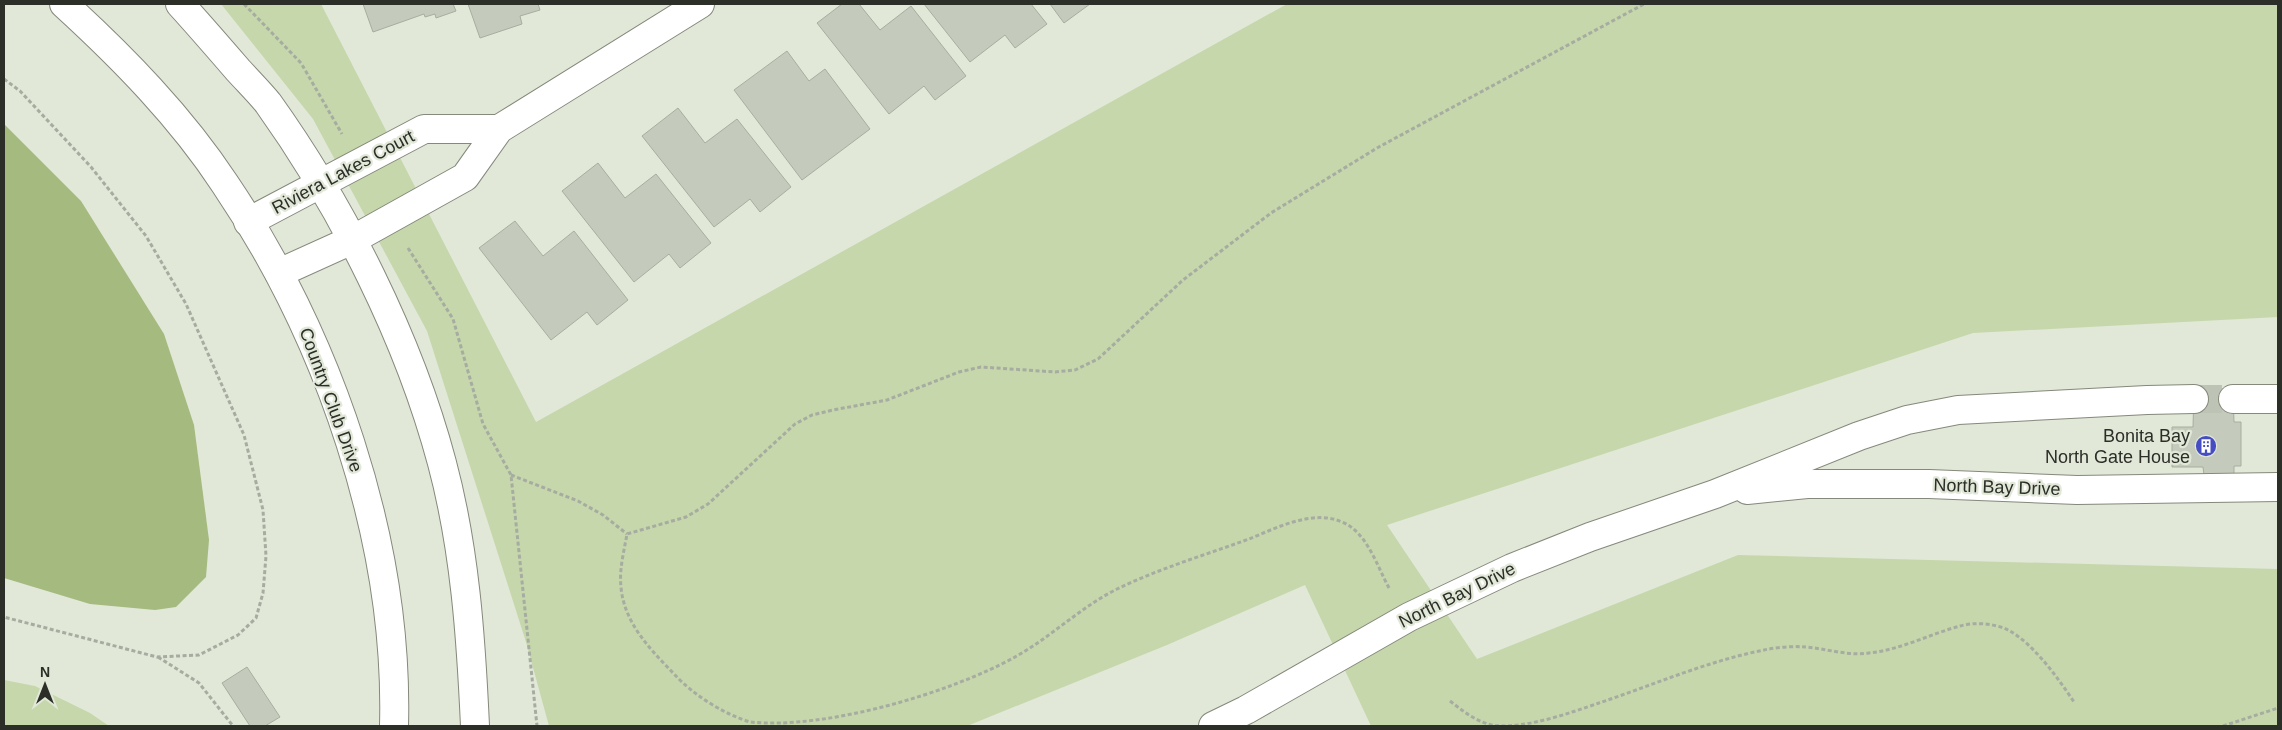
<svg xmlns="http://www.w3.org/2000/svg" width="2282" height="730" font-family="Arial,sans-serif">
<rect width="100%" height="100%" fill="#e1e8d8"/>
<g fill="#c6d7ac">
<path d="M221 4H321L536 422 1287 4H2278V317L1973 333 1387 525 1477 659 1738 555 2278 569V726H1371L1305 585 1167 645 967 726H549L526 642 427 331 313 119Z"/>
<path d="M4 680 35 686 90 713 109 726H4Z"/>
</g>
<path fill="#a4ba7e" d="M4 124 81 201 164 334 194 425 209 540 206 577 176 607 155 610 90 604 4 578Z"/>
<g fill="#c5cbbc" stroke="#a8ae9f">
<path d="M363 4H453L456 11 436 18 435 14 425 17 424 14 373 32Z"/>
<path d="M468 4H538L540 10 520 16 522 24 480 38Z"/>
<path d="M842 4H859L880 30 911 6 966 76 935 100 924 86 889 114 817 23Z"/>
<path d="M924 4H1031L1047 24 1015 48 1005 35 970 62Z"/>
<path d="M1050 4H1090L1064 23Z"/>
<path d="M787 51 809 81 825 69 870 129 802 180 734 90Z"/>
<path d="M678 108 705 143 737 119 791 187 760 212 750 199 714 227 642 136Z"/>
<path d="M598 163 625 198 656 174 711 243 680 268 669 254 634 282 562 191Z"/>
<path d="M515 221 543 256 574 231 628 300 597 325 587 312 551 340 479 248Z"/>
<path d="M2194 391H2233L2234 422H2241V466H2234V475H2204L2203 467H2172V427H2193Z"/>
<path d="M247 667 280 717 265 726H250L222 683Z"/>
</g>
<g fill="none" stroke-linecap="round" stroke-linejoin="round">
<path stroke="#bdc3b5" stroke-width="28" stroke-dasharray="28 14" stroke-linecap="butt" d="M2194 399H2233"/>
<g stroke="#84897b" stroke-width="30">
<g id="street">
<path d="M64 4C123 58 181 117 225 184 329 338 399 540 394 726"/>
<path d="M180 4C200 26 219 48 238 70 248 81 259 92 268 103 343 208 409 339 442 463 465 549 471 638 475 726"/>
<path d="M248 222 424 129H499"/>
<path d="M279 273 352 240 465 177 499 129 700 4"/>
<path d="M2233 399H2278"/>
<path d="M1747 490 1807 484H1929L2077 490 2278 487"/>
<path d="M1213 726 1246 710 1409 617 1512 568 1590 537 1715 494 1859 436 1907 420 1958 410 2147 400 2194 399"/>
</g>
</g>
<g stroke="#a7aca0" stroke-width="3" stroke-dasharray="4 2.5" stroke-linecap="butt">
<path d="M244 4 301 63 342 134"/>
<path d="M4 79 20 91 91 167 146 236 186 304 244 435 263 510 266 556 263 593 256 618 238 635 199 655 157 657 4 617"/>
<path d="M408 248 453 319 483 424 511 475 537 726"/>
<path d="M511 475 578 501 603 515 627 534"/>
<path d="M1389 588C1377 566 1367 532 1342 522 1313 509 1276 528 1249 539 1205 555 1158 569 1117 589 1081 607 1051 637 1015 657 950 693 825 730 750 722 724 714 695 696 676 676 652 651 624 624 621 587 619 570 624 551 627 534L686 517 708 504 795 424 812 415 833 410 887 400 959 372 981 367 1055 372 1075 370 1098 359 1183 280 1271 213 1377 148 1644 4"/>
<path d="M158 657 199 683 233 726"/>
<path d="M1450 701C1463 711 1475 721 1492 725 1522 730 1570 713 1599 703 1653 685 1708 661 1764 650 1777 647 1793 646 1806 647 1828 649 1847 656 1869 653 1900 650 1930 634 1960 626 1974 622 1994 623 2008 630 2033 643 2058 678 2074 702"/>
<path d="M2223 726 2278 708"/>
</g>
<use href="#street" stroke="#fff" stroke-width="28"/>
</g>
<defs>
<g id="building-disc" transform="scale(1.125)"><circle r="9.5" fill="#464dc2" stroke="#e1e8d8"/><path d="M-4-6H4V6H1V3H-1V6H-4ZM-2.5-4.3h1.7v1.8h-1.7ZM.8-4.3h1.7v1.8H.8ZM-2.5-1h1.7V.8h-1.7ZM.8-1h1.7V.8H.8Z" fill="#fff"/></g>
</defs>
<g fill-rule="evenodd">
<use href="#building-disc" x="2206" y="446"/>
</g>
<g text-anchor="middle" stroke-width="4.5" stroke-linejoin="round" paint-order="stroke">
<g font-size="18" fill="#2c2e28" stroke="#e1e8d8">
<text transform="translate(343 172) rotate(-28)" y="6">Riviera Lakes Court</text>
<text transform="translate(331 400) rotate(70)" y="6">Country Club Drive</text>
<text transform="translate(1997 487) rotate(2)" y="6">North Bay Drive</text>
<text transform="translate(1457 595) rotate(-26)" y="6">North Bay Drive</text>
</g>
<g font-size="18" fill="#2c2e28" stroke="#e1e8d8" text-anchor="end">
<text x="2190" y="442">Bonita Bay<tspan x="2190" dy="21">North Gate House</tspan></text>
</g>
</g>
<rect width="2282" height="730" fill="none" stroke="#2c2e28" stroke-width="10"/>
<g transform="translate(45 685)" stroke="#e1e8d8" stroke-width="4" paint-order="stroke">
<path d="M0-4L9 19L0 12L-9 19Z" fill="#2c2e28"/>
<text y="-8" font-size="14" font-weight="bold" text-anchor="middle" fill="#2c2e28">N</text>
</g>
</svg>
